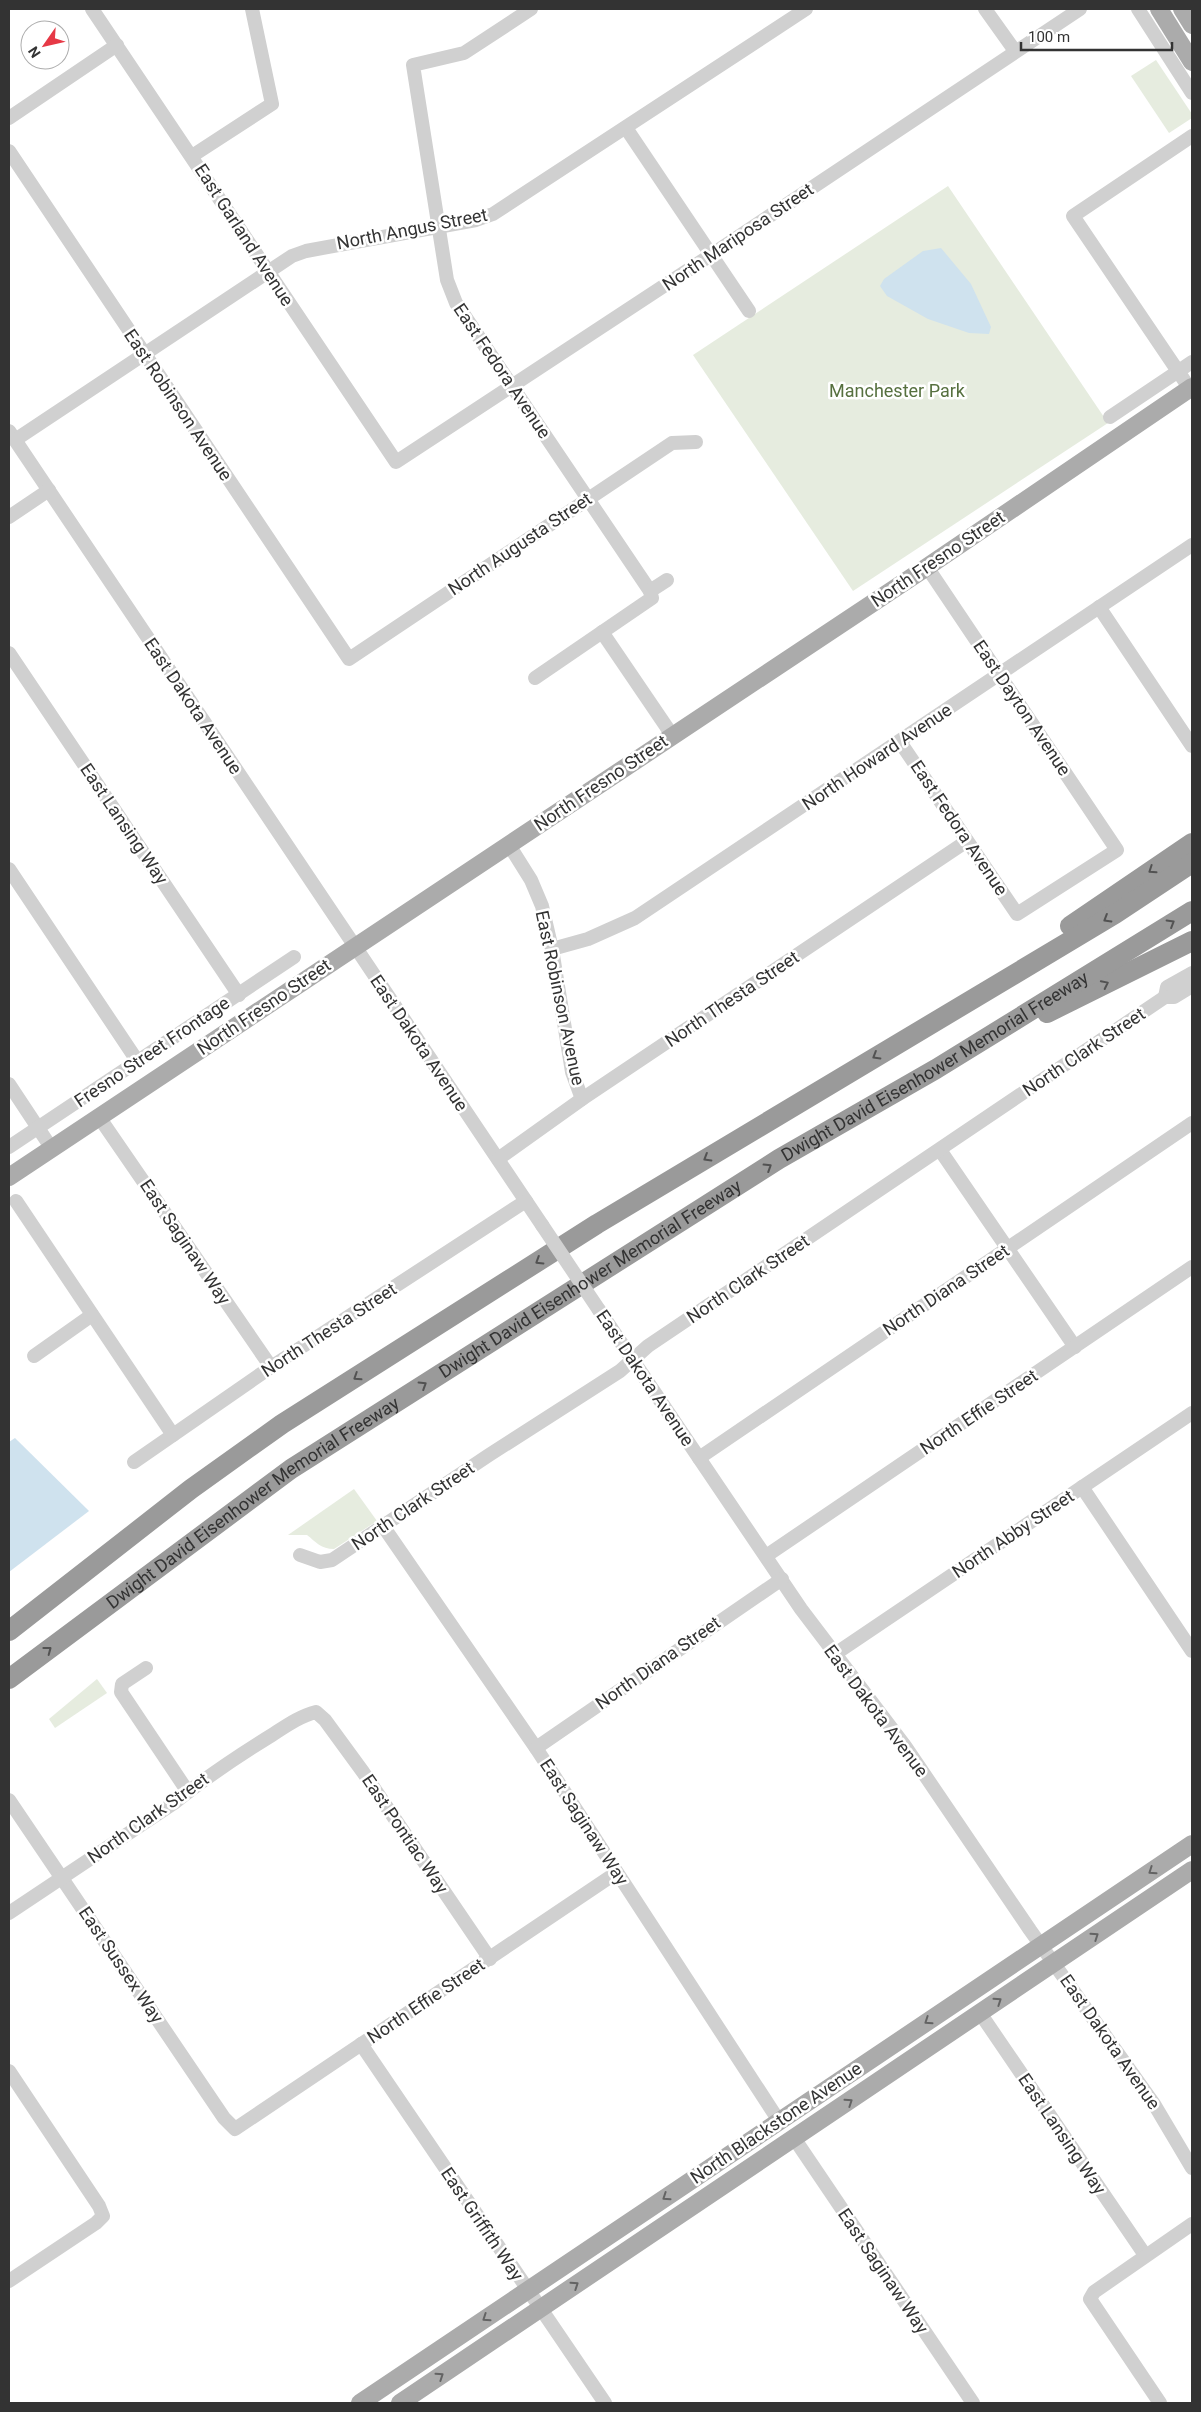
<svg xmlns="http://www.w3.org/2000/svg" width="1201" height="2412" font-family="Roboto,sans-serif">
<rect width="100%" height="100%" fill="#fff"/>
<g fill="#e6ecdf">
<path d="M1156 60 1192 114V118L1169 133 1131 76Z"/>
<path d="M948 186 1108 423 853 591 693 355Z"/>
<path d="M354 1489 377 1521 334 1549C321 1549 316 1542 307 1535H288Z"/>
<path d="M97 1679 107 1693 55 1728 49 1719Z"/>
</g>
<g fill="#cfe2ee">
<path d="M941 248 971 284 991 327 989 334 969 333 928 319 887 296 880 286 884 279 923 251Z"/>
<path d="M15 1438 89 1511 9 1572V1442Z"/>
</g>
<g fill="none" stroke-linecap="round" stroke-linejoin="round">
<g stroke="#d0d0d0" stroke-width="14">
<path d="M92 9 396 462 711 255 1080 9"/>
<path d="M531 9 464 53 413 65 447 280 456 303 650 591"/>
<path d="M985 9 1015 51"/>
<path d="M1138 9 1192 93"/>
<path d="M9 118 117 45"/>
<path d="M626 128 749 311"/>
<path d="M9 151 349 659 672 443 696 442"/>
<path d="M192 156 272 104 252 9"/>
<path d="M1190 389 1073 216 1192 136"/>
<path d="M1110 417 1192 362"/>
<path d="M9 431 542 1225"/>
<path d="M15 440 292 256 306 251 476 220 493 214 806 9"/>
<path d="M9 517 49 490"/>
<path d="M1099 607 1192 746"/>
<path d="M602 632 672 735"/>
<path d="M9 653 239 995"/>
<path d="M535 678 652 598 650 591 667 580"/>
<path d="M900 742 1017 914 1117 850 927 567"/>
<path d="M509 845 531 880 542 906 552 949 572 1072 582 1099"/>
<path d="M9 869 138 1062"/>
<path d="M552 949 588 939 635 918 1192 545"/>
<path d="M1192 973 1167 987 1165 997H1174L1192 986"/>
<path d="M9 1084 52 1149"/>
<path d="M99 1117 271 1367"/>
<path d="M9 1147 294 957"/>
<path d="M940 1150 1075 1347"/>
<path d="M498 1159 582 1099 967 841"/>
<path d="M16 1201 173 1435"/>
<path d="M599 1310 801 1609 905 1746 1030 1930 1154 2104 1192 2168"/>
<path d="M34 1356 92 1315"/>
<path d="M699 1458 1192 1123"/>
<path d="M134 1462 271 1367 526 1201"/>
<path d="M1082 1487 1192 1651"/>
<path d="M383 1526 536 1748 779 2121"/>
<path d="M300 1555 320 1562 332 1560 489 1455 620 1371 648 1346 1165 997"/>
<path d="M766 1556 1192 1267"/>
<path d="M835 1654 1192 1413"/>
<path d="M146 1668 122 1684 121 1692 188 1792"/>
<path d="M536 1748 782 1579"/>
<path d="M9 1800 224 2118 235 2129 616 1873"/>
<path d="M9 1913 174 1803C205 1778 238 1756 272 1735 286 1726 300 1716 316 1712L325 1720 363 1772 490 1959"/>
<path d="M980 2013 1145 2255"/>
<path d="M361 2044 605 2403"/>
<path d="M9 2071 99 2206 103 2216 96 2223 9 2281"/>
<path d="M794 2138 973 2403"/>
<path d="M1160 2403 1090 2299 1094 2292 1192 2224"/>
</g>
<g stroke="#ababab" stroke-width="18">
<path d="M1159 9 1192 62"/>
<path d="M1182 9 1192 25"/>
<path d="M9 1177 927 567 1192 387"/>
<path d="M360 2403 1192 1844"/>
<path d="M400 2403 1192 1870"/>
</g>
<g stroke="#9a9a9a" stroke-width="20">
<path d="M1070 926 1192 843"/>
<path d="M1047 1013 1192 941"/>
<path d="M9 1631 191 1489 282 1424 597 1224 1115 914 1192 863"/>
<path id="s1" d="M9 1679 291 1469 779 1159 936 1069 1192 911"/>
</g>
<path stroke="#d0d0d0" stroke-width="14" d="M542 1225 599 1310"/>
</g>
<defs><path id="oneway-chevron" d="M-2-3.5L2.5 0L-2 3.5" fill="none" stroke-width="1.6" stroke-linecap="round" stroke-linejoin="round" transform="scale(1.25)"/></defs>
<g stroke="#525252">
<use href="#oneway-chevron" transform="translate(1152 870) rotate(146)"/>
<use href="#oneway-chevron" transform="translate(1107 919) rotate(149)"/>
<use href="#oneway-chevron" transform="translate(1171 923) rotate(-31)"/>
<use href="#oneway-chevron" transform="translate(1105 984) rotate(-26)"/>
<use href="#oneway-chevron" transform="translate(876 1056) rotate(149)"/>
<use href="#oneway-chevron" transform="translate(707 1158) rotate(149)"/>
<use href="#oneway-chevron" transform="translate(768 1167) rotate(-32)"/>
<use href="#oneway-chevron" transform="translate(539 1261) rotate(148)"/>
<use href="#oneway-chevron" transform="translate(357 1377) rotate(147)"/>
<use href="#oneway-chevron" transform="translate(423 1385) rotate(-32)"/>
<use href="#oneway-chevron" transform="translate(48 1650) rotate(-37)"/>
</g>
<g stroke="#636363">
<use href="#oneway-chevron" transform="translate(1152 1871) rotate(146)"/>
<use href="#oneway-chevron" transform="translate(1095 1936) rotate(-34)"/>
<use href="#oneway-chevron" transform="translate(998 2001) rotate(-34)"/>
<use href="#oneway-chevron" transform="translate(928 2021) rotate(146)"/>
<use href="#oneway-chevron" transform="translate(849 2102) rotate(-34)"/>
<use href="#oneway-chevron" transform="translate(666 2197) rotate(146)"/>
<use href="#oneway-chevron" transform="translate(575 2285) rotate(-34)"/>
<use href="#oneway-chevron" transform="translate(486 2318) rotate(146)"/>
<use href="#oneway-chevron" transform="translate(440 2376) rotate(-34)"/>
</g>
<g text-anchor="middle" stroke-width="5" stroke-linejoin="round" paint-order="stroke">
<g font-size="18" fill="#333" stroke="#fff">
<text transform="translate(412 229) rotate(-11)" y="6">North Angus Street</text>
<text transform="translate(244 235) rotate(57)" y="6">East Garland Avenue</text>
<text transform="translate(738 237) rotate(-34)" y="6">North Mariposa Street</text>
<text transform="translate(502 371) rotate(56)" y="6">East Fedora Avenue</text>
<text transform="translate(178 405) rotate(56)" y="6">East Robinson Avenue</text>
<text transform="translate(520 544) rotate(-34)" y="6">North Augusta Street</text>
<text transform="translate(938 559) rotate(-34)" y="6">North Fresno Street</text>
<text transform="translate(193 706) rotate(56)" y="6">East Dakota Avenue</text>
<text transform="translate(1022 708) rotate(56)" y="6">East Dayton Avenue</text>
<text transform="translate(877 757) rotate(-34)" y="6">North Howard Avenue</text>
<text transform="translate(601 783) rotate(-34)" y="6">North Fresno Street</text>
<text transform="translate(124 824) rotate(56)" y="6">East Lansing Way</text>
<text transform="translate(959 828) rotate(56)" y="6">East Fedora Avenue</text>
<text transform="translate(560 998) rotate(78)" y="6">East Robinson Avenue</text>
<text transform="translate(732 999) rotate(-34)" y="6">North Thesta Street</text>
<text transform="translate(264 1007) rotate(-34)" y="6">North Fresno Street</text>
<text transform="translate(419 1043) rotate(56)" y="6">East Dakota Avenue</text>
<text transform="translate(152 1052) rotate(-34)" y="6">Fresno Street Frontage</text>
<text transform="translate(1084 1052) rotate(-34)" y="6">North Clark Street</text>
<text dy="6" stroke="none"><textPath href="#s1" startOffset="1111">Dwight David Eisenhower Memorial Freeway</textPath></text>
<text transform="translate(185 1242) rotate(56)" y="6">East Saginaw Way</text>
<text dy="6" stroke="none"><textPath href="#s1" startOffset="706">Dwight David Eisenhower Memorial Freeway</textPath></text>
<text transform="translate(748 1279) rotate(-34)" y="6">North Clark Street</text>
<text transform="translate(946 1290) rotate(-34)" y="6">North Diana Street</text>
<text transform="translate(329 1330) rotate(-33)" y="6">North Thesta Street</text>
<text transform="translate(645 1378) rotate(56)" y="6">East Dakota Avenue</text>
<text transform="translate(979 1412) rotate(-34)" y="6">North Effie Street</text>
<text dy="6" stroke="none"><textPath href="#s1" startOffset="301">Dwight David Eisenhower Memorial Freeway</textPath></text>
<text transform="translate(413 1506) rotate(-34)" y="6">North Clark Street</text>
<text transform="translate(1013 1534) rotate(-34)" y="6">North Abby Street</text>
<text transform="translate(658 1663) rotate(-35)" y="6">North Diana Street</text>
<text transform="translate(876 1711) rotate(53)" y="6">East Dakota Avenue</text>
<text transform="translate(148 1818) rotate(-35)" y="6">North Clark Street</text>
<text transform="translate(584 1822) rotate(57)" y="6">East Saginaw Way</text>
<text transform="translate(405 1834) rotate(56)" y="6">East Pontiac Way</text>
<text transform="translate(121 1965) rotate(56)" y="6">East Sussex Way</text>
<text transform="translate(426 2001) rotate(-34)" y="6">North Effie Street</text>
<text transform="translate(1110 2042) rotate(55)" y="6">East Dakota Avenue</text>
<text transform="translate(776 2123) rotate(-34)" y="6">North Blackstone Avenue</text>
<text transform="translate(1062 2134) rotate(56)" y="6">East Lansing Way</text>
<text transform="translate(482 2224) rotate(56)" y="6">East Griffith Way</text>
<text transform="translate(883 2271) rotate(56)" y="6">East Saginaw Way</text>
</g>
<g font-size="18" fill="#56703f" stroke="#fff">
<text x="897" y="397">Manchester Park</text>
</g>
</g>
<rect width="1201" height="2412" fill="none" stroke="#333333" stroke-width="20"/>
<g transform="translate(45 45) rotate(236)"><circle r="24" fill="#ffffff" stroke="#adadad"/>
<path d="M0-4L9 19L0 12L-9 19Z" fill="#e63946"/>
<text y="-8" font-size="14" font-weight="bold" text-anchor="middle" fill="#333333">N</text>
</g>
<path d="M1021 42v8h151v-8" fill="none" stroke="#333333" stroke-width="2.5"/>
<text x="1028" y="42" font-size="15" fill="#333333" stroke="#ffffff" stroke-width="4" paint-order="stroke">100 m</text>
</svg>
